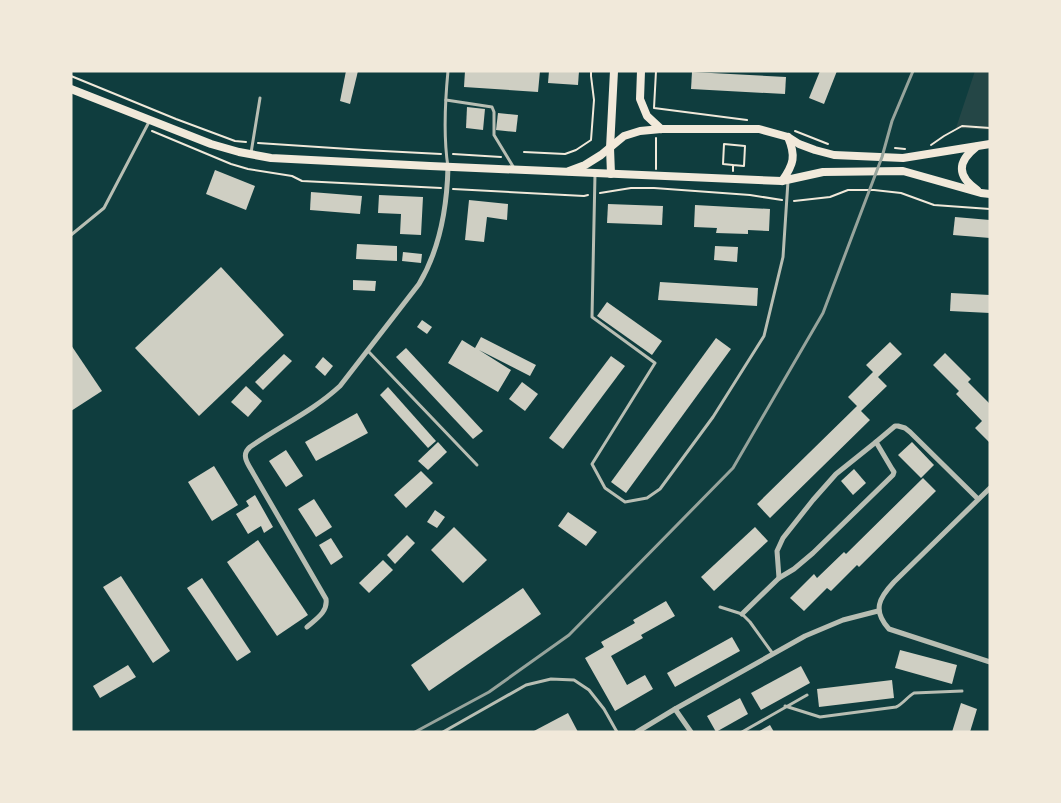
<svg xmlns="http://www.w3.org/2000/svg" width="1061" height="803" font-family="Rubik,sans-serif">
<rect width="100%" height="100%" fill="#0f3d3e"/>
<path fill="#244646" d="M975 71H990V130L956 128Z"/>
<g fill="#cfcfc3">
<path d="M346 71H358L350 104 340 101Z"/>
<path d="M465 71H540L538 92 464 87Z"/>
<path d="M549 71H579L578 85 548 83Z"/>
<path d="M820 71H837L824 104 809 98Z"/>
<path d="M692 72 786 77 785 94 691 89Z"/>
<path d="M467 107 485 109 483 130 466 128Z"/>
<path d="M498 113 518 115 516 132 496 130Z"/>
<path d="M215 170 255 186 246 210 206 194Z"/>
<path d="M311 192 362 196 360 214 310 210Z"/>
<path d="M379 195 423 197 421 235 400 234 401 214 378 213Z"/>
<path d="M469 200 508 204 507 220 487 217 484 242 465 240Z"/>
<path d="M608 204 663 206 662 225 607 223Z"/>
<path d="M695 205 770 209 769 231 748 230V234L716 233 717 228 694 227Z"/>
<path d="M955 217 990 220V238L953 235Z"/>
<path d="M357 244 397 246V261L356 259Z"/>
<path d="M715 246 738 247 737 262 714 260Z"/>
<path d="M403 252 422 254 421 263 402 261Z"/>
<path d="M221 267 284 335 199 416 135 348Z"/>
<path d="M353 280 376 281 375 291 353 290Z"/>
<path d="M660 282 758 288 757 306 658 300Z"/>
<path d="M951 293 990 295V313L950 311Z"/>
<path d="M607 302 662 341 652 355 597 316Z"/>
<path d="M422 320 432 327 427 334 417 327Z"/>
<path d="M481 337 536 365 530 376 479 350 511 370 498 392 448 363 462 340 475 348Z"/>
<path d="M716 338 731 349 626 493 611 482Z"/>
<path d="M890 342 902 354 878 377 887 386 861 411 870 420 770 518 757 504 857 406 848 397 873 372 866 365Z"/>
<path d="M71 345 102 391 71 411Z"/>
<path d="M406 348 483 431 473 439 396 357Z"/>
<path d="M945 353 971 379 968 382 990 404V443L975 428 982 421 956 394 959 391 933 365Z"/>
<path d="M284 354 292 361 263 390 255 382Z"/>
<path d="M611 356 625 366 563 449 549 438Z"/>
<path d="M323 357 333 366 325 376 315 367Z"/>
<path d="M522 382 538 394 525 411 509 399Z"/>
<path d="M246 386 262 401 248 417 231 402Z"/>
<path d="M388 387 436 441 428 448 380 395Z"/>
<path d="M357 413 368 433 316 461 305 442Z"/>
<path d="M438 442 447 452 428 470 418 461Z"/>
<path d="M912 442 934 465 921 478 898 455Z"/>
<path d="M286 450 303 476 286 487 269 461Z"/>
<path d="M214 466 238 505 212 521 188 482Z"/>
<path d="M854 469 866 483 853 495 841 481Z"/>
<path d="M421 471 433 483 406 508 394 495Z"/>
<path d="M923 478 936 491 859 567 857 565 831 591 827 588 804 611 790 598 814 574 817 578 844 552 846 554Z"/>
<path d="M255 495 273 527 264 533 261 526 248 534 236 514 249 506 246 501Z"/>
<path d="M314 499 332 527 316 537 298 509Z"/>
<path d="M435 510 445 517 437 528 427 522Z"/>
<path d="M568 512 597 532 586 546 558 526Z"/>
<path d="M454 527 487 560 463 583 431 550Z"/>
<path d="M755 527 768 541 714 591 701 577Z"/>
<path d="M407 535 415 543 395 564 387 555Z"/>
<path d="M331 538 343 557 331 565 319 545Z"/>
<path d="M258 540 308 615 277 636 227 562Z"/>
<path d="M383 560 393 570 369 593 359 583Z"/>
<path d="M121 576 170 651 153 663 103 587Z"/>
<path d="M202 578 251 652 237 661 187 588Z"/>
<path d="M523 588 541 614 429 691 411 665Z"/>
<path d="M666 601 675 616 641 635 643 638 611 656 627 685 645 675 653 689 615 711 585 658 604 647 601 642 635 623 633 620Z"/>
<path d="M732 637 740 651 675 687 667 673Z"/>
<path d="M900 650 957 665 952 684 895 668Z"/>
<path d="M128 665 136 677 100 698 93 686Z"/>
<path d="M801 666 810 683 761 710 751 693Z"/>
<path d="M892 680 894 698 819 707 817 689Z"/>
<path d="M740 698 748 714 716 732 707 716Z"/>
<path d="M961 703 977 709 970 732H952Z"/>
<path d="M568 713 578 732H532Z"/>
<path d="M770 725 774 732H758L763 729Z"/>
</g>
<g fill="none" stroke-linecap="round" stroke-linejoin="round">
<g stroke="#f1e9da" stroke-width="2">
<path d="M656 71 654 108 747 120"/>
<path d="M71 76 176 119 235 141 246 142"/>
<path d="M152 131 231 164 248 169 292 176 302 181 441 188"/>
<path d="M795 131 828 144"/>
<path d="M258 143 364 150 441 154"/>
<path d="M931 145 944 136 962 126 990 128"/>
<path d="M895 148 905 149"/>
<path d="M524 152 565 154 576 150 591 140 594 100 591 76V71"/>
<path d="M453 154 501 157"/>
<path d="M656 169V138"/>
<path d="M733 171V165L744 166 745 146 724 144 723 164 733 165"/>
<path d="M453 189 584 196 588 195"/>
<path d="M600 193 631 188H654L750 195 782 200"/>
<path d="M794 201 830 197 848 190H874L901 193 934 205 990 209"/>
</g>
<g stroke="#b8beb3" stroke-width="3">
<path d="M446 100 492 107 494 112V135L514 168"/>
<path d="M251 153 260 98"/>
<path d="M448 167C443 135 445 102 448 71"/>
<path d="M595 174 592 317 655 363 592 464 605 488 625 502 647 498 660 489 713 417 764 336 783 257 788 181"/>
<path d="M71 235 104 208 150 120"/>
<path d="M368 351 477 465"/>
<path d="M720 607 742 614 750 622 773 654"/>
<path d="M785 706 820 717 896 707C903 704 907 697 914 693L962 691"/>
<path d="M443 732 526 685 551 679 574 680 589 690 604 709 617 732"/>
<path d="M742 732 807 695"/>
</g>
<g stroke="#b8beb3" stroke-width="5">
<path d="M990 488 894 582C879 598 872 610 889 629L990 662"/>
<path d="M779 578 777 551 783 538 813 500 836 474 876 442"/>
<path d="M742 614 779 578 794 569 813 553 893 475 894 472 892 469 876 442 895 426H898L905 428 910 432 978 499"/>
<path d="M307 627C316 619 328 612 326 599L249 466C245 459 243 453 250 447 280 426 313 411 340 386L419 284C440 249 447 208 448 167"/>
<path d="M675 709 691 732"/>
<path d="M637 732 675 709 805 636 843 620 878 611"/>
</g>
<g stroke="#f1e9da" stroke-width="8">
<path d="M641 71 640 99 647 116 661 129"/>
<path d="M71 89 211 144 239 152 271 158 430 166 782 181 823 172 903 171 981 193 990 194"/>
<path d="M976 147C957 162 957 176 977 190"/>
<path d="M569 171 585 165 601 155 624 136 640 131 661 129H759L788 137 799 144 815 150 834 155 903 158 990 144"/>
<path d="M611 174 610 148 614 71"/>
<path d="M782 181C794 164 796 156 788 137"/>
</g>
<path stroke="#97a49c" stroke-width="3" d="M415 732 489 692 569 635 733 468 823 313 882 157 892 121 913 71"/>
</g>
<rect width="1061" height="803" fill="none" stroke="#f1e9da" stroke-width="145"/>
</svg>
